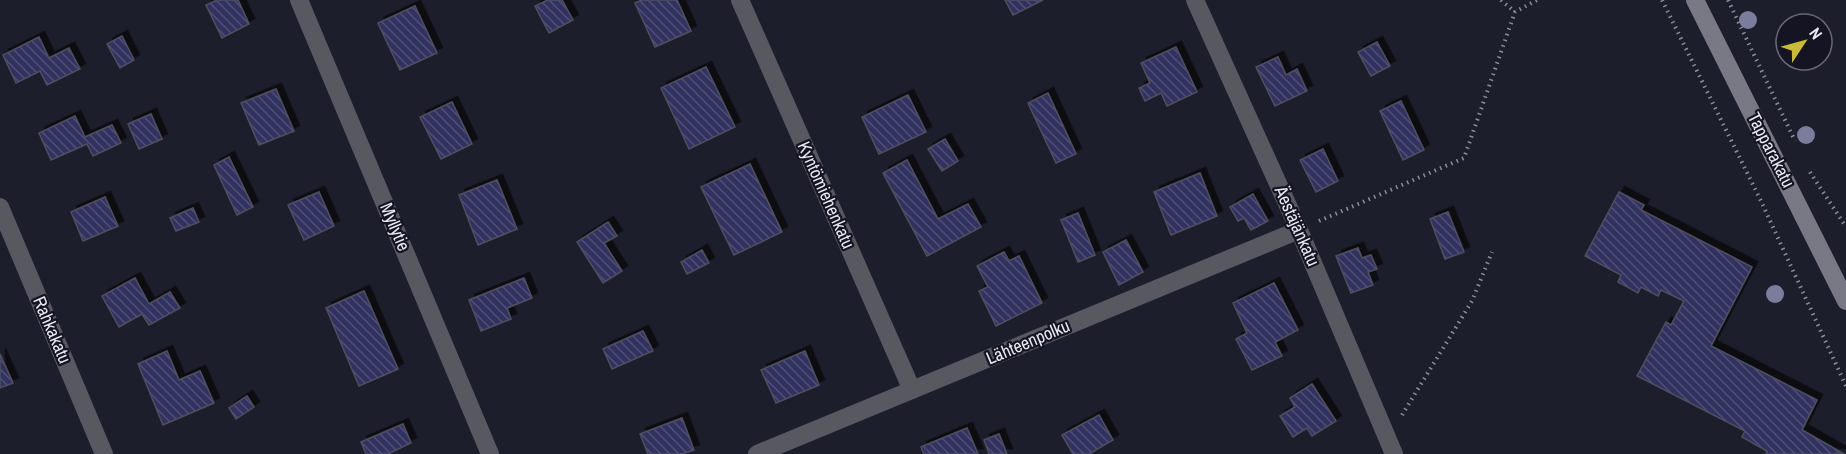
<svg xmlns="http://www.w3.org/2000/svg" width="1846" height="454" font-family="'Archivo Narrow',sans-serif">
<defs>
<pattern id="building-back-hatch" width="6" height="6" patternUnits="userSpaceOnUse" patternTransform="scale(1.5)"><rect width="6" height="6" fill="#323160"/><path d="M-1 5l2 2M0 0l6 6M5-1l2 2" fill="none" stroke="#504f77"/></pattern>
<filter id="shadow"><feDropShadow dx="5.5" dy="-5.5" stdDeviation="0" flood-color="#0009"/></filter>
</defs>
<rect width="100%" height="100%" fill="#1d1e2b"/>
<g fill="url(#building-back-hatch)" stroke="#4e4f5f" stroke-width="1.5" filter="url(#shadow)">
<path d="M217 0H238L249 24 222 38 206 5Z"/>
<path d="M548 0H562L573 20 549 33 535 6Z"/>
<path d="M642 0H677L691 31 655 47 635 3Z"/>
<path d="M1005 0H1043L1013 15Z"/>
<path d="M415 6 437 53 400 70 378 23Z"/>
<path d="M122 36 134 60 120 68 107 44Z"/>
<path d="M39 37 49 58 69 48 80 69 47 85 40 71 16 83 3 55Z"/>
<path d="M1377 42 1390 66 1371 76 1358 52Z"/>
<path d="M1176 47 1197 92 1167 106 1161 93 1145 101 1139 88 1150 83 1141 63Z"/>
<path d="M1278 57 1286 75 1297 69 1307 91 1275 106 1256 67Z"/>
<path d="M706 67 735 127 689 149 661 88Z"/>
<path d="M276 89 294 131 259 145 241 103Z"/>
<path d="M1048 93 1076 154 1056 163 1028 103Z"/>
<path d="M908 95 926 132 879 154 862 117Z"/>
<path d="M1401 101 1424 150 1403 160 1380 111Z"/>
<path d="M452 102 472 144 441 159 420 117Z"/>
<path d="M151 114 162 139 139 149 128 124Z"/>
<path d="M75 116 85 137 112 125 121 143 93 156 87 144 51 160 39 133Z"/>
<path d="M945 139 958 161 942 171 928 149Z"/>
<path d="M1323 149 1338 181 1316 192 1300 160Z"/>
<path d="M229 157 253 207 237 215 214 165Z"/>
<path d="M907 160 938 219 968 204 981 227 927 256 883 173Z"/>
<path d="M750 164 782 232 734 255 701 187Z"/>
<path d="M1200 173 1217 216 1171 235 1154 192Z"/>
<path d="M497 180 517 229 478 245 459 195Z"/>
<path d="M319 192 334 226 304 240 288 205Z"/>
<path d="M1619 192 1644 205 1641 210 1752 267 1711 346 1817 400 1802 430 1844 454H1766L1767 451 1742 437 1745 431 1637 376 1666 322 1671 325 1684 301 1661 290 1658 296 1641 287 1638 293 1618 282 1621 275 1585 256Z"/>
<path d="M1253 194 1268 221 1251 230 1244 218 1238 221 1230 207Z"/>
<path d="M105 197 118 226 83 241 71 212Z"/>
<path d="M193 208 199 222 176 231 170 218Z"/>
<path d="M1448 212 1464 252 1445 259 1430 219Z"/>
<path d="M1078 213 1095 255 1078 262 1061 220Z"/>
<path d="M608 222 617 236 604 243 622 271 603 283 577 242Z"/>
<path d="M1126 240 1143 272 1119 285 1103 252Z"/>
<path d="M1358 248 1362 258 1371 255 1377 269 1368 272 1373 285 1351 293 1336 256Z"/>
<path d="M702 250 709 263 687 274 681 262Z"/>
<path d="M1004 252 1009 261 1019 256 1042 303 996 326 979 291 988 287 977 266Z"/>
<path d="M135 278 149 304 170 292 180 308 149 325 142 314 119 327 102 296Z"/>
<path d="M524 278 532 298 507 308 511 319 481 331 469 300Z"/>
<path d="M1274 283 1298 330 1275 342 1282 356 1252 370 1236 339 1247 333 1233 303Z"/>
<path d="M364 291 398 369 359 386 326 308Z"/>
<path d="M643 331 653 351 612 369 603 349Z"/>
<path d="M167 351 179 380 200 371 214 403 163 425 138 364Z"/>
<path d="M805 351 819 385 776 403 761 370Z"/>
<path d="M0 354 13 383 0 388Z"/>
<path d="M1312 384 1336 421 1312 436 1307 428 1293 437 1280 416 1295 407 1290 398Z"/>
<path d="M247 396 254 407 236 419 229 408Z"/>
<path d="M1099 415 1113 440 1089 454H1073L1062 435Z"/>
<path d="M682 418 694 450 682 454H648L640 434Z"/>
<path d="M403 424 411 443 388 454H366L361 442Z"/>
<path d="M967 428 978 454H924L921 447Z"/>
<path d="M999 434 1007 454H989L984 440Z"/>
</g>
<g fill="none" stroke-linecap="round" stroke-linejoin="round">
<g stroke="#8c8d97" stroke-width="4" stroke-dasharray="1.5 4.5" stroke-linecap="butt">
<path d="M1501 0 1515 12"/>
<path d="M1662 0 1761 201 1846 386"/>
<path d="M1728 0 1795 141"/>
<path d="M1810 172 1846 227"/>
<path d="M1319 221 1464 158 1515 12 1537 0"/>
<path d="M1402 415 1472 301 1492 252"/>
</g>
<g stroke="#585960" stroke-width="18">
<path d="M299 0 490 454"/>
<path d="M740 0 912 390"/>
<path d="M1195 0 1299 230 1394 454"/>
<path d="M0 207 104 454"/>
<path d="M757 454 1299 230"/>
</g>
<path stroke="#787985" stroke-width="18" d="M1695 0 1846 301"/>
</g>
<g fill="#7a7d9c">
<circle cx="1748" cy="20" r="9"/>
<circle cx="1806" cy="135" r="9"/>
<circle cx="1775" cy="294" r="9"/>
</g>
<g text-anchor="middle" stroke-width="4.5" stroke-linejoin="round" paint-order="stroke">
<g font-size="18" fill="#e7e8f1" stroke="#141422">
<text transform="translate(1771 150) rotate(63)" y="6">Tapparakatu</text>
<text transform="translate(826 195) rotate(66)" y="6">Kyntömiehenkatu</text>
<text transform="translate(1297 226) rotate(66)" y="6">Äestäjänkatu</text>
<text transform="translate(395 227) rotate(67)" y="6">Myllytie</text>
<text transform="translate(52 330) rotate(67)" y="6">Rahkakatu</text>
<text transform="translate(1028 342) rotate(-23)" y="6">Lähteenpolku</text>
</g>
</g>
<g transform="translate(1804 42) rotate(54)"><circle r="28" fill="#141422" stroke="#686975" stroke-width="1.5"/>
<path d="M0-4.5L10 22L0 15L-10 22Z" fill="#caba3a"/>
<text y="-9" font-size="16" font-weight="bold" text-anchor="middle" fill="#e7e8f1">N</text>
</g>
</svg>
